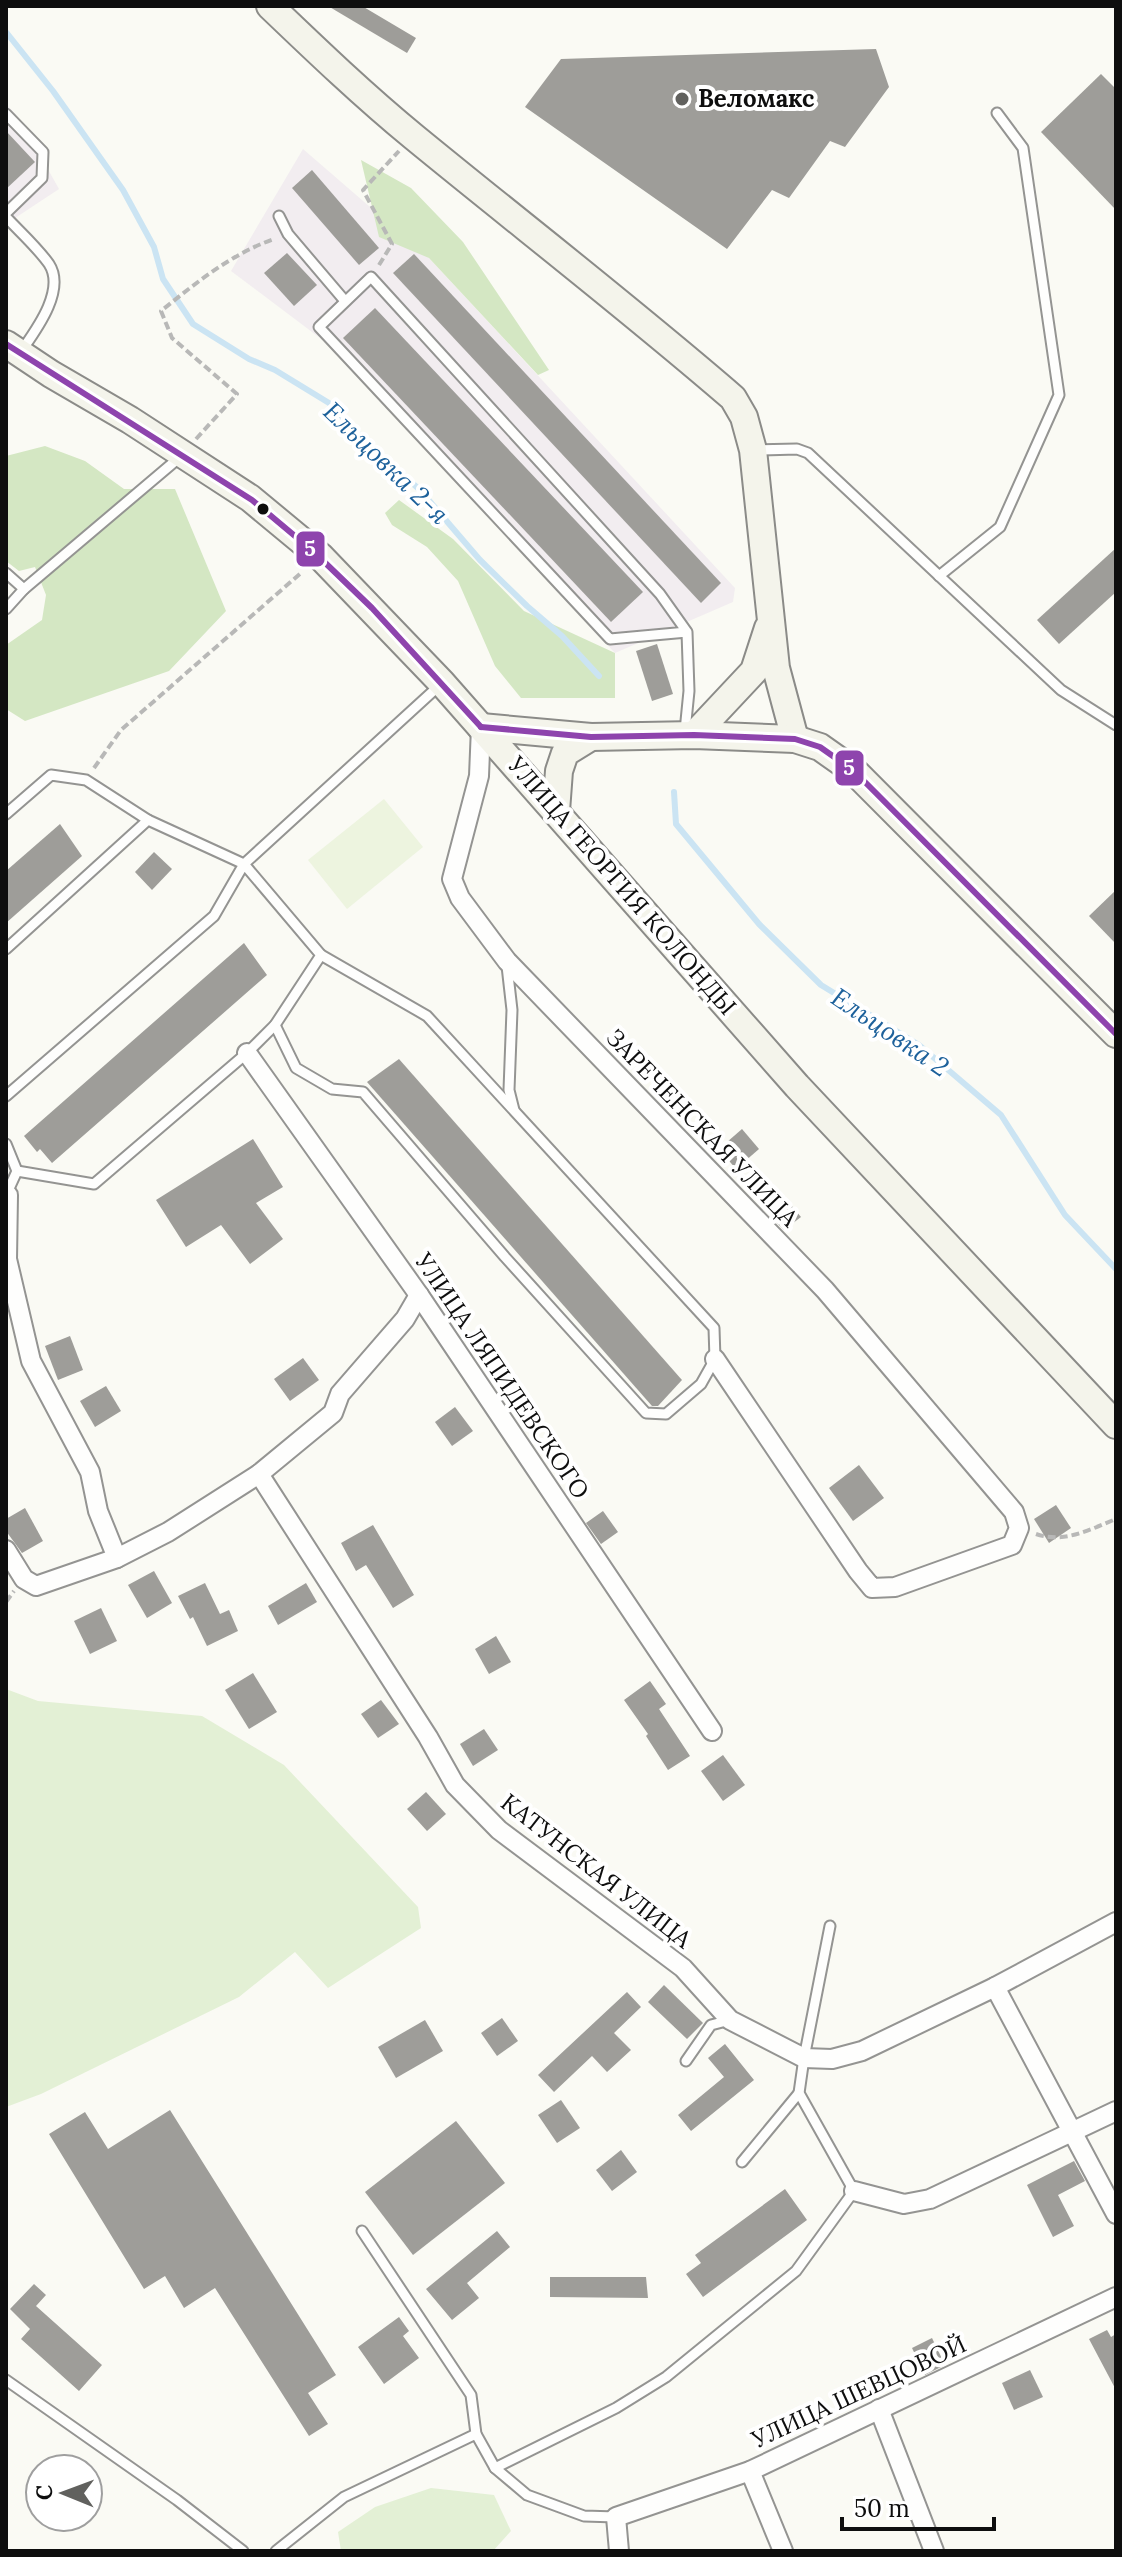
<svg xmlns="http://www.w3.org/2000/svg" width="1122" height="2557" font-family="Lora,serif">
<rect width="100%" height="100%" fill="#fafaf4"/>
<g fill="#f2edf0">
<path d="M6 104 19 118 59 189 6 224Z"/>
<path d="M303 149 429 258 735 588 733 602 615 653 324 341 231 271Z"/>
</g>
<g fill="#e3f0d5">
<path d="M6 1689 38 1701 202 1716 284 1765 418 1907 421 1928 328 1988 295 1952 239 1997 41 2094 6 2107Z"/>
<path d="M431 2488 494 2495 511 2531 493 2551H341L338 2532 375 2507Z"/>
</g>
<g fill="#d4e7c3">
<path d="M361 160 411 188 463 242 549 370 538 375 429 258 379 237Z"/>
<path d="M45 446 85 461 124 489H175L226 611 169 671 25 721 6 709V645L42 620 46 595 35 567 19 571 6 561V456Z"/>
<path d="M399 500 453 539 524 611 615 653V698H521L495 666 458 581 427 547 392 525 385 513Z"/>
</g>
<path fill="#edf4df" d="M384 799 423 847 347 909 308 860Z"/>
<g fill="none" stroke-linecap="round" stroke-linejoin="round">
<g stroke="#cbe4f3" stroke-width="6">
<path d="M6 32 53 91 123 190 154 247 163 279 193 324 249 359 275 370 329 403 363 439 420 490 480 560 527 606 562 636 599 676"/>
<path d="M674 792 676 824 759 924 821 985 919 1045 1001 1115 1065 1215 1116 1269"/>
</g>
</g>
<g fill="#9e9d99">
<path d="M328 6H362L416 38 407 53Z"/>
<path d="M876 49 889 87 845 147 830 141 789 198 772 190 727 249 525 107 561 59Z"/>
<path d="M1101 74 1116 89V210L1041 132Z"/>
<path d="M6 131 35 162 6 189Z"/>
<path d="M312 170 379 248 359 265 292 188Z"/>
<path d="M287 253 317 285 294 306 264 273Z"/>
<path d="M414 254 721 583 701 603 393 273Z"/>
<path d="M375 308 643 592 611 622 343 338Z"/>
<path d="M1116 548V592L1059 644 1037 620Z"/>
<path d="M657 644 673 694 652 701 636 651Z"/>
<path d="M60 824 82 856 6 923V871Z"/>
<path d="M154 852 172 869 152 890 135 872Z"/>
<path d="M1116 890V944L1089 916Z"/>
<path d="M244 943 267 975 52 1163 40 1149 37 1152 24 1136Z"/>
<path d="M399 1059 682 1380 658 1406H652L367 1082Z"/>
<path d="M742 1129 759 1149 736 1169 719 1149Z"/>
<path d="M253 1139 283 1187 256 1203 283 1239 250 1264 221 1225 186 1247 156 1200Z"/>
<path d="M791 1205 801 1217 784 1230 773 1219Z"/>
<path d="M70 1336 83 1370 58 1380 45 1346Z"/>
<path d="M303 1358 319 1380 290 1401 274 1379Z"/>
<path d="M106 1386 121 1411 95 1427 80 1401Z"/>
<path d="M455 1407 473 1431 452 1446 435 1422Z"/>
<path d="M859 1465 884 1498 853 1521 829 1488Z"/>
<path d="M1056 1505 1071 1528 1049 1543 1034 1519Z"/>
<path d="M25 1508 43 1541 22 1553 6 1531V1519Z"/>
<path d="M603 1511 618 1532 601 1544 586 1523Z"/>
<path d="M373 1525 414 1595 393 1608 366 1565 356 1571 341 1543Z"/>
<path d="M154 1571 172 1603 147 1618 128 1585Z"/>
<path d="M205 1583 220 1614 229 1610 238 1631 207 1646 193 1617 190 1619 178 1596Z"/>
<path d="M306 1583 317 1602 278 1625 268 1606Z"/>
<path d="M101 1608 117 1641 90 1654 74 1621Z"/>
<path d="M496 1636 511 1662 489 1674 475 1649Z"/>
<path d="M253 1673 277 1712 249 1729 225 1690Z"/>
<path d="M650 1681 666 1704 659 1709 690 1756 668 1770 646 1736 648 1734 624 1700Z"/>
<path d="M381 1700 399 1724 378 1738 361 1714Z"/>
<path d="M484 1729 498 1750 473 1766 460 1744Z"/>
<path d="M723 1755 745 1785 723 1801 701 1771Z"/>
<path d="M426 1792 446 1814 427 1831 407 1809Z"/>
<path d="M664 1985 703 2023 687 2039 648 2002Z"/>
<path d="M627 1992 641 2007 614 2033 631 2050 607 2072 592 2056 554 2092 538 2075Z"/>
<path d="M502 2018 518 2041 497 2056 481 2033Z"/>
<path d="M425 2020 443 2051 396 2078 378 2047Z"/>
<path d="M725 2044 754 2080 691 2131 678 2115 724 2077 708 2058Z"/>
<path d="M561 2100 580 2128 557 2143 538 2115Z"/>
<path d="M170 2110 336 2375 308 2393 328 2424 309 2436 215 2288 184 2308 165 2276 144 2289 49 2134 85 2112 108 2149Z"/>
<path d="M456 2121 505 2183 413 2255 365 2192Z"/>
<path d="M621 2150 637 2172 612 2191 596 2170Z"/>
<path d="M1074 2161 1085 2181 1058 2195 1074 2226 1053 2237 1027 2185Z"/>
<path d="M785 2189 807 2220 703 2297 686 2274 701 2263 695 2255Z"/>
<path d="M497 2231 510 2247 467 2283 479 2298 452 2320 426 2289Z"/>
<path d="M550 2277H646L648 2298 550 2297Z"/>
<path d="M34 2284 46 2295 36 2306 102 2365 79 2391 21 2339 30 2329 10 2309Z"/>
<path d="M399 2317 409 2331 403 2336 419 2358 384 2384 358 2347Z"/>
<path d="M1107 2330 1111 2337 1116 2334V2390L1089 2339Z"/>
<path d="M932 2338 945 2365 925 2375 912 2348Z"/>
<path d="M1030 2370 1043 2397 1014 2410 1002 2383Z"/>
</g>
<g fill="none" stroke-linecap="round" stroke-linejoin="round">
<g stroke="#949492" stroke-width="13">
<g id="lane">
<path d="M6 114 43 152 42 178 6 213"/>
<path d="M279 216 288 234 345 301"/>
<path d="M6 217C20 232 37 247 49 264 66 290 36 330 22 350"/>
<path d="M757 450 797 449 808 453 1061 690 1116 725"/>
<path d="M6 573 24 589 180 457"/>
<path d="M939 576 1000 527 1059 395 1023 148 997 113"/>
<path d="M6 609 24 589"/>
<path d="M685 731 689 691 687 632 660 594 371 277 319 327 610 639 687 632"/>
<path d="M6 814 51 775 86 780 148 820"/>
<path d="M6 949 148 820 244 864 442 683"/>
<path d="M507 966 512 1010 509 1090 514 1110"/>
<path d="M275 1025 296 1068 332 1089 363 1092 505 1257 646 1413 666 1414 701 1384 715 1359 714 1328 427 1016 321 955"/>
<path d="M6 1096 214 916 244 864 321 955 275 1025 247 1053 94 1184 17 1171"/>
<path d="M6 1144 17 1171 6 1195"/>
<path d="M686 2061 711 2025 730 2020"/>
<path d="M742 2162 799 2093"/>
<path d="M362 2231 471 2395 476 2434 495 2468 527 2495 584 2516 616 2517"/>
<path d="M6 2380 177 2500 243 2551"/>
<path d="M495 2468 616 2408 666 2377 796 2271 854 2191 799 2093 804 2058 830 1926"/>
<path d="M276 2551 344 2497 476 2434"/>
</g>
</g>
<g stroke="#949492" stroke-width="22">
<g id="street">
<path d="M481 727 479 776 452 879 460 898 507 961 825 1290 1014 1512 1019 1528 1012 1545 895 1587 872 1588 858 1571 715 1359"/>
<path d="M247 1053 419 1295 712 1731"/>
<path d="M8 1195 7 1259 31 1361 90 1472 98 1511 117 1558"/>
<path d="M259 1474 428 1737 455 1785 499 1830 683 1968 730 2020 804 2058 832 2059 862 2051 995 1987 1116 1922"/>
<path d="M6 1550 24 1579 36 1586 117 1558 168 1532 259 1474 333 1413 340 1394 405 1319 419 1295"/>
<path d="M995 1987 1116 2214"/>
<path d="M854 2191 904 2204 930 2199 1116 2111"/>
<path d="M879 2409 934 2551"/>
<path d="M750 2471 783 2551"/>
<path d="M619 2551 616 2517 750 2471 1116 2297"/>
</g>
</g>
<g stroke="#8b8b88" stroke-width="30">
<g id="secondary">
<path d="M270 6C317 51 364 96 414 137 520 224 629 308 733 398L744 417 753 450 776 668 795 739"/>
<path d="M6 344 51 374 130 420 250 498 320 556 442 683 797 1086 1116 1425"/>
<path d="M481 727 591 737 694 735 795 739 820 747 854 771 1116 1034"/>
<path d="M694 735 754 671 768 628"/>
<path d="M556 811 559 771 565 753 591 737"/>
</g>
</g>
<g stroke="#b8b8b7" stroke-width="4" stroke-dasharray="8 4" stroke-linecap="butt">
<path d="M379 265 392 244 363 190 399 151"/>
<path d="M196 439 237 394 172 338 161 311C196 283 231 254 274 239"/>
<path d="M94 768 121 730 302 572"/>
<path d="M1036 1534C1064 1544 1091 1529 1116 1519"/>
<path d="M6 1602 14 1591"/>
</g>
<use href="#lane" stroke="#fefefd" stroke-width="9"/>
<use href="#street" stroke="#fefefd" stroke-width="18"/>
<use href="#secondary" stroke="#f4f4eb" stroke-width="26"/>
<g stroke="#fff" stroke-width="12">
<g id="bus-1">
<path d="M6 344 252 500 314 552 372 608 481 727"/>
<path d="M481 727 591 737 694 735 795 739 820 747 854 771 1116 1034"/>
</g>
</g>
<use href="#bus-1" stroke="#8e44ad" stroke-width="6"/>
</g>
<circle fill="#61615e" stroke="#fff" stroke-width="3" cx="682" cy="99" r="8"/>
<circle fill="#0e0e0e" stroke="#fff" stroke-width="3" cx="263" cy="509" r="7"/>
<g text-anchor="middle" stroke-width="8" stroke-linejoin="round" paint-order="stroke">
<g font-size="24" font-weight="bold" fill="#0e0e0e" stroke="#fff" text-anchor="start">
<text x="698" y="107">Веломакс</text>
</g>
<g font-size="24" fill="#0e0e0e" stroke="#fff">
<text transform="translate(622 886) rotate(49)" y="8">УЛИЦА ГЕОРГИЯ КОЛОНДЫ</text>
<text transform="translate(702 1128) rotate(46)" y="8">ЗАРЕЧЕНСКАЯ УЛИЦА</text>
<text transform="translate(502 1376) rotate(56)" y="8">УЛИЦА ЛЯПИДЕВСКОГО</text>
<text transform="translate(596 1871) rotate(38)" y="8">КАТУНСКАЯ УЛИЦА</text>
<text transform="translate(859 2392) rotate(-25)" y="8">УЛИЦА ШЕВЦОВОЙ</text>
</g>
<g font-size="26" font-style="italic" fill="#1d619b" stroke="#fff">
<text transform="translate(386 463) rotate(44)" y="9">Ельцовка 2-я</text>
<text transform="translate(890 1032) rotate(34)" y="9">Ельцовка 2</text>
</g>
</g>
<g stroke="#fff" stroke-width="3">
<rect x="295" y="530" width="31" height="38" rx="8" fill="#8e44ad"/>
<rect x="834" y="749" width="31" height="38" rx="8" fill="#8e44ad"/>
</g>
<g font-size="22" text-anchor="middle" font-weight="bold" fill="#fff">
<text x="310" y="556">5</text>
<text x="849" y="775">5</text>
</g>
<rect width="1122" height="2557" fill="none" stroke="#0e0e0e" stroke-width="16"/>
<g transform="translate(64 2493) rotate(271)"><circle r="38" fill="#ffffff" stroke="#9f9f9f" stroke-width="2"/>
<path d="M0-6L14 30L0 20L-14 30Z" fill="#61615e"/>
<text y="-12" font-size="22" font-weight="bold" text-anchor="middle" fill="#0e0e0e">С</text>
</g>
<path d="M842 2517v12h152v-12" fill="none" stroke="#0e0e0e" stroke-width="4"/>
<text x="854" y="2517" font-size="24" fill="#0e0e0e" stroke="#ffffff" stroke-width="6" paint-order="stroke">50 m</text>
</svg>
